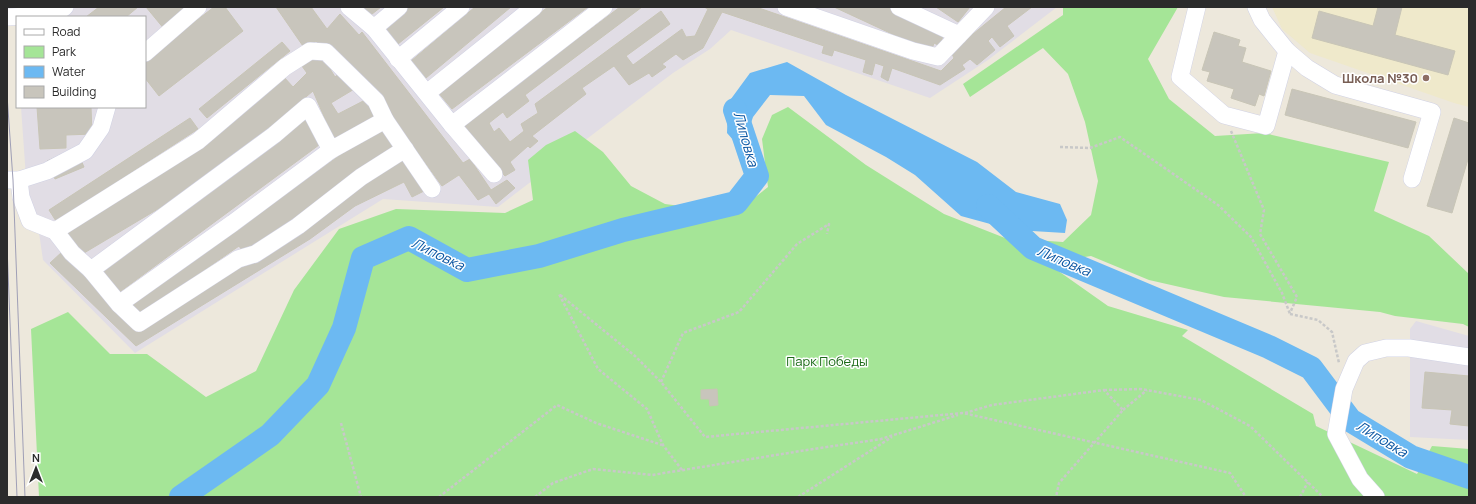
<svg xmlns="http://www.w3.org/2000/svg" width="1476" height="504" font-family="Manrope,sans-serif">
<rect width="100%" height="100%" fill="#ede8dc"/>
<g fill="#e1dde5">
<path d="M15 7H1057L988 60 930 98 731 30 710 49 673 73 498 207 383 199 135 353 43 260 36 212 27 192 21 107H145V17H17V51Z"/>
<path d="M1416 321 1469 336V440L1410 437V329Z"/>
</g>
<path fill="#efe9cb" d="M1272 7H1469V107L1454 103 1310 53 1282 29Z"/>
<path fill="#a5e597" d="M1063 7H1178L1148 59 1169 99 1215 136 1264 133 1389 162 1374 211 1429 236 1469 274V327L1463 324 1395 316 1380 312 1224 297 1149 280 1091 256 1047 263 1108 306 1188 330 1182 336 1313 414 1316 426 1417 474 1432 446 1469 449V497H39L31 329 68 312 110 354H147L206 397 256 371 294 290 339 229 396 209 505 213 533 200 528 160 546 145 575 131 603 152 631 186 665 204 735 213 768 187 762 139 772 115 788 107 866 165 944 214 1005 238 1063 242 1091 215 1098 181 1085 122 1068 74 1043 48 970 97 963 84 1063 15Z"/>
<path fill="#6cb9f2" d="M787 62 846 95 977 162 1016 192 1060 204 1067 220 1065 233 1032 231 1005 228 961 216 915 175 886 157 826 125 804 96 770 95 753 117 742 150 727 133 728 103 750 73Z"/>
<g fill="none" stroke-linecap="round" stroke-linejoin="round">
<g stroke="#6cb9f2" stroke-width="24">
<path d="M988 206 1033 248 1269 347 1311 368 1350 420 1411 457 1469 477"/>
<path d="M181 497 270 435 318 385 344 328 363 258 409 238 467 270 539 256 623 230 736 203 757 176 735 110"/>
</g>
</g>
<g fill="#c8c5bc" stroke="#c8c5b6">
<path d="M99 7H138L126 17H86Z"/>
<path d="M146 7H193L165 30Z"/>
<path d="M214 7H225L243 31 159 96 145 78V60Z"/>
<path d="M276 7H311L327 29 340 14 359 35 362 32 463 163 470 159 491 190 507 180 515 188 496 204 489 194 478 200 459 175 442 186 365 79 325 50 316 41 305 49Z"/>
<path d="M358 7H381L367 18Z"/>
<path d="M407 7H444L398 44 383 27Z"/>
<path d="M475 7H511L426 78 411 61Z"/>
<path d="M548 7H588L452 109 437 91Z"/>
<path d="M620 7H642L525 95 529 101 507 118 503 112 489 123 494 132 499 128 510 142 524 131 521 124 538 113 535 104 661 11 670 24 626 56 633 65 682 29 686 37 695 36 708 9 704 7H756L941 71 954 58 951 52 1006 7H1032L1007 26 1014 36 1000 47 992 37 988 41 995 50 977 65 970 59 962 65 965 69 940 85 892 68 888 81 881 77 884 66 875 63 872 75 863 72 866 60 834 50 832 56 822 53 824 46 722 12 703 48 683 60 676 54 662 64 666 67 652 77 649 73 629 85 614 66 582 88 586 94 532 136 538 141 530 148 528 146 510 162 515 170 505 176 461 127Z"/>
<path d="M834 7H889L944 32 940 46 934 43 931 52Z"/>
<path d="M936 7H970L958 22Z"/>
<path d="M1378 7H1402L1395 35 1455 51 1448 75 1312 38 1319 11 1373 26Z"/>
<path d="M1214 32 1240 40 1238 46 1246 48 1242 62 1271 71 1264 96 1259 94 1255 106 1231 98 1234 89 1207 81 1210 72 1202 70Z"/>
<path d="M282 42 290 51 207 118 199 109Z"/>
<path d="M321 54 335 77 341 72 356 88 331 103 338 114 369 98 378 120 335 142 313 91 205 181 79 256 65 232 283 76 293 87 307 73 299 62 312 55Z"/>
<path d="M1292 89 1416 122 1408 148 1285 115Z"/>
<path d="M37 107H91L92 134 66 135V148L40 149Z"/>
<path d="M190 118 198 129 56 221 49 210Z"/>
<path d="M1454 118 1469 123V156L1452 213 1427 206Z"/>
<path d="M306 120 323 142 117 294 101 271Z"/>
<path d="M381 127 398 147 244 253 239 246 138 316 130 304 197 254Z"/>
<path d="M76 149 84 167 55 179 47 161Z"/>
<path d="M404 153 424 191 412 197 404 182 355 206 310 239 136 346 50 263 63 251 137 328 249 258Z"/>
<path d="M1425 372 1469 376V426L1450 424 1452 410 1422 408Z"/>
<path d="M717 389 718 405 710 406 709 399H701V390Z"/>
</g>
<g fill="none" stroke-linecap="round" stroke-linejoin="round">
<g stroke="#d1d2e4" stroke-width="18">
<g id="minor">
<path d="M349 7 374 28 452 125 604 7"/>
<path d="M786 7 913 51 938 57 986 7"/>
<path d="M899 7 959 35"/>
<path d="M1197 7 1180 77 1224 115 1266 126 1287 51"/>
<path d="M1256 7 1262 20 1287 51 1307 68 1335 85 1432 112 1412 179"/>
<path d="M7 17 54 15 65 7"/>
<path d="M374 28 399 7"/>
<path d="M145 53 198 7"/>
<path d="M398 59 461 7"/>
<path d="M427 93 534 7"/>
<path d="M452 125 494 174"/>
<path d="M7 180H19L47 171 85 151 101 128 107 107"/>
<path d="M19 180 21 197 30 221 55 231 72 253 91 270 274 135 308 106 331 150 385 120 432 189"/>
<path d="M55 231 198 141 285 67 310 51 326 52 376 101 385 120"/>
<path d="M91 270 119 304 233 223 331 150"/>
<path d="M119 304 139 323 238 259 255 254 298 226 361 177 405 149"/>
<path d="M1376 497 1360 479 1336 434 1344 389 1356 361 1365 353 1386 348H1409L1469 357"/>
</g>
</g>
<g stroke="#c8c8c8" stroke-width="2.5" stroke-dasharray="3 2" stroke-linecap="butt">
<path d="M1231 131 1264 210 1260 234 1297 297 1290 313"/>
<path d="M1060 147 1090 148 1120 137 1218 205 1251 237 1282 293 1290 314"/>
<path d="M1290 314 1318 320 1332 332 1339 363"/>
<path d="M661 382 683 333 739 312 797 244 829 224 827 234"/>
<path d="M1104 390 1141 389 1201 400 1250 426 1323 497"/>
<path d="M1123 410 1147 390"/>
<path d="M965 413 992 405 1104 390 1123 410 1059 483 1056 497"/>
<path d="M341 423 361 497"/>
<path d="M682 470 663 445 647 409 598 369 559 294 635 356 661 382 705 437 963 413 1230 473 1246 497"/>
<path d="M439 497 557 405 596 423 662 445"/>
<path d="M535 497 553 483 593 469 652 475 807 450 881 439 958 415"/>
<path d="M798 497 892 437"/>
<path d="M1300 497 1308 482"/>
</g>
<use href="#minor" stroke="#fff" stroke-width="17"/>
<g stroke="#9f9fb6" stroke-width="1">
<path d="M7 95 13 180 25 497"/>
<path d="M7 246 17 497"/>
</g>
</g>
<circle fill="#8d6e63" stroke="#fff" stroke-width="1.5" cx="1426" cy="78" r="4"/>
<g text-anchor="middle" stroke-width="3" stroke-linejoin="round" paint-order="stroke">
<g font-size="13" font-weight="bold" fill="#785e54" stroke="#fff" text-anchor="end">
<text x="1418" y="83">Школа №30</text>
</g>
<g font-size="13" fill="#1c6a18" stroke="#fff">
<text x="827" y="366">Парк Победы</text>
</g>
<g font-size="14" font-style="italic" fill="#0954a0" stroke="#fff">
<text transform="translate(746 139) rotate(74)" y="5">Липовка</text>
<text transform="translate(438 254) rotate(26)" y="5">Липовка</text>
<text transform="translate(1064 261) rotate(23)" y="5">Липовка</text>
<text transform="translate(1382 439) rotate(31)" y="5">Липовка</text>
</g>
</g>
<rect width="1476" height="504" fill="none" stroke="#2b2b2b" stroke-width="16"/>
<rect x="16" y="16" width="130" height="92" fill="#ffffff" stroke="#aaaaaa"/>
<rect x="24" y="29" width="20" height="6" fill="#ffffff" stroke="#aaaaaa"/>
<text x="52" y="36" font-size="12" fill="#2b2b2b">Road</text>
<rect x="24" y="46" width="20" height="12" fill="#a5e597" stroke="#aaaaaa"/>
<text x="52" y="56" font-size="12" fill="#2b2b2b">Park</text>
<rect x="24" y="66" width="20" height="12" fill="#6cb9f2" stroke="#aaaaaa"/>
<text x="52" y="76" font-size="12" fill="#2b2b2b">Water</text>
<rect x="24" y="86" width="20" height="12" fill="#c8c5bc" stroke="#aaaaaa"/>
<text x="52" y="96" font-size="12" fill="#2b2b2b">Building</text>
<g transform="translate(36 468)" stroke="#ffffff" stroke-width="3" paint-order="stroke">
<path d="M0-3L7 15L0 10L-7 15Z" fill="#2b2b2b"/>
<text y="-6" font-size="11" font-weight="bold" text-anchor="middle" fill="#2b2b2b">N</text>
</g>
</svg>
